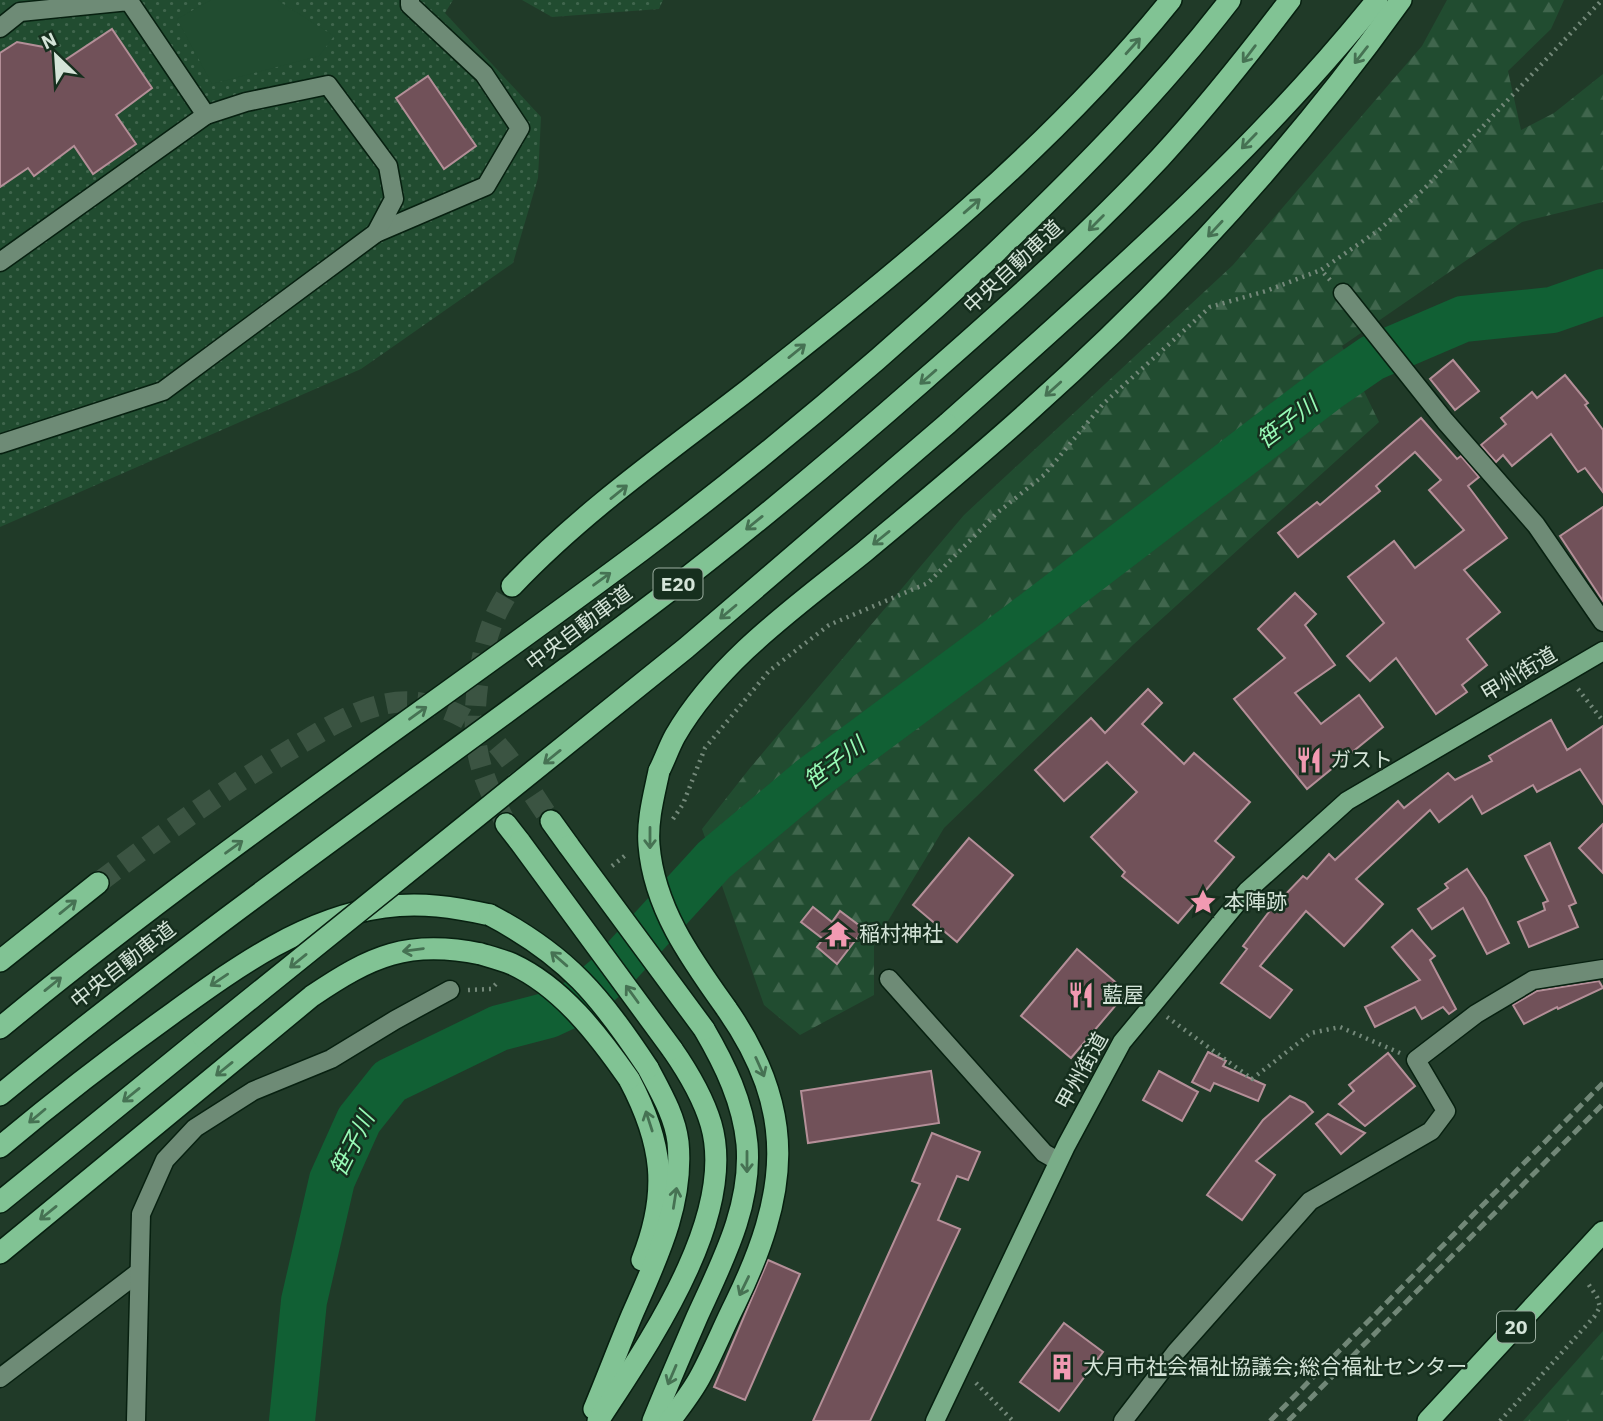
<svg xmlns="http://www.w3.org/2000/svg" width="1603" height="1421" font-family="'IBM Plex Sans','Noto Sans JP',sans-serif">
<defs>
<pattern id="grass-dots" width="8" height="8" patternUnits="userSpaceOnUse" patternTransform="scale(1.75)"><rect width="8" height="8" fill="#214c30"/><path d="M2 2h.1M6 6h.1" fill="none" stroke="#40664d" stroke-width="1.8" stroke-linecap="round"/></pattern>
<pattern id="forest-firs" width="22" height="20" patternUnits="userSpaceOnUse" patternTransform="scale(1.75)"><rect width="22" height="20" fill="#214c30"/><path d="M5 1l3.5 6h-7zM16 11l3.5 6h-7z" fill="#40664d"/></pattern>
</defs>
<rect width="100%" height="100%" fill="#203a28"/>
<g fill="url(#grass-dots)">
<path d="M0 0H453L445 13 541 117 538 178 513 263 361 369 0 527Z"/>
<path d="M522 0H663L659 9 552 17Z"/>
</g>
<g fill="url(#forest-firs)">
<path d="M1447 0H1564L1551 29 1508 71 1521 130 1554 113 1603 74V202L1522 222 1342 346 1379 422 1134 644 944 828 874 944V995L800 1035 764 1005 702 829 750 768 964 515 1233 265 1422 46Z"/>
<path d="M1603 1331V1421H1523Z"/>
</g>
<path fill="#214c30" d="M211 0H277L334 36 319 56 212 84 177 19Z"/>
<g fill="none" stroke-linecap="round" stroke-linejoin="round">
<path stroke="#116034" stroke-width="46" d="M292 1421 304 1301 332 1180 359 1120 390 1081 499 1028 549 1015 577 1002 609 975 714 860 811 779 1021 623 1330 387 1372 358 1463 319 1552 310 1603 292"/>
</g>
<g fill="#715159" stroke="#b48f98" stroke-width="2">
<path d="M112 29 152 88 116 115 136 144 93 174 74 146 34 176 28 168 0 187V53L17 42 49 48 59 64Z"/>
<path d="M428 76 476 146 444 169 396 98Z"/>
<path d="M1453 360 1479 391 1455 410 1430 379Z"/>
<path d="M1565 375 1588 403 1585 405 1603 430V492L1585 468 1578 472 1551 434 1512 466 1503 455 1496 462 1481 445 1506 424 1501 418 1532 392 1537 398Z"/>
<path d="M1421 418 1457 459 1461 456 1479 477 1468 486 1507 538 1464 570 1500 612 1467 639 1487 665 1462 685 1467 692 1436 714 1396 658 1370 681 1347 656 1384 623 1348 577 1394 541 1415 568 1464 530 1429 490 1441 480 1415 452 1376 486 1380 491 1298 557 1278 533 1317 502 1320 505Z"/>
<path d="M1603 507V601L1560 536Z"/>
<path d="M1295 593 1316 614 1305 625 1335 665 1295 693 1321 724 1359 695 1383 727 1307 789 1234 699 1285 658 1258 629Z"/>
<path d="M1148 689 1162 703 1142 724 1184 764 1194 753 1250 802 1215 841 1234 857 1178 923 1122 876 1125 872 1091 837 1137 792 1107 762 1064 801 1035 770 1091 718 1105 733Z"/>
<path d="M1551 720 1567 750 1603 726V804L1580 769 1537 792 1533 785 1482 814 1472 796 1439 822 1430 810 1356 879 1383 904 1344 946 1306 911 1260 966 1292 990 1270 1018 1221 983 1247 949 1243 946 1281 896 1283 897 1303 876 1307 879 1329 854 1335 860 1398 801 1404 808 1448 773 1455 780 1492 761 1489 756Z"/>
<path d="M1603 824V873L1579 848Z"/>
<path d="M969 838 1013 875 957 942 913 905Z"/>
<path d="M1550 843 1576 903 1569 906 1578 927 1529 947 1518 922 1545 910 1543 903 1548 901 1525 856Z"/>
<path d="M1467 869 1486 898 1509 943 1487 954 1463 908 1432 929 1418 909 1448 888 1445 884Z"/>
<path d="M813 907 832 922 840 911 864 929 837 964 817 947 823 939 801 922Z"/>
<path d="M1412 930 1435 956 1430 960 1456 1009 1449 1014 1443 1007 1422 1019 1415 1007 1375 1027 1365 1007 1420 980 1392 947Z"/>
<path d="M1077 949 1127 992 1071 1058 1021 1016Z"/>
<path d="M1599 981 1603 988 1558 1009 1557 1007 1524 1024 1513 1005 1537 991Z"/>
<path d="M1208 1052 1226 1061 1223 1066 1265 1085 1258 1101 1214 1083 1210 1091 1192 1082Z"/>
<path d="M1388 1053 1415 1086 1365 1126 1339 1104 1354 1091 1349 1085Z"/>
<path d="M931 1071 939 1123 808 1143 801 1091Z"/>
<path d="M1159 1071 1198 1092 1182 1121 1143 1100Z"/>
<path d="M1290 1096 1305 1103 1313 1112 1256 1161 1275 1175 1242 1220 1207 1195 1263 1120Z"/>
<path d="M1328 1114 1365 1133 1341 1154 1316 1124Z"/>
<path d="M932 1133 980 1152 968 1180 957 1176 938 1220 960 1229 870 1421H813L920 1184 912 1181Z"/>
<path d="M768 1260 800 1274 745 1400 714 1387Z"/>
<path d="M1064 1323 1103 1352 1059 1411 1020 1382Z"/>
</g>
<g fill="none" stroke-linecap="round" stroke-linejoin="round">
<g stroke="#3b5442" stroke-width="21" stroke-dasharray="21 10" stroke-linecap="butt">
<path d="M506 824C494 799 481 775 477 748 471 714 480 650 494 619 499 607 506 596 512 586"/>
<path d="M98 883C160 836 223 790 290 750 326 729 368 699 412 702 434 703 453 711 472 722 500 738 532 794 551 821"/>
</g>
<g stroke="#072010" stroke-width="21">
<g id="minor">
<path d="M0 28 20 12 129 1 206 115"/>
<path d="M376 233 486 186 520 128 484 74 410 5V0"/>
<path d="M0 262 206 115 246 102 328 85 388 166 394 199 376 233 163 391 0 444"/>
<path d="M1343 293 1445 421 1536 525 1603 622"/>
<path d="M889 979 1044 1153 1058 1161"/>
<path d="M0 1378 139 1272"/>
<path d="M136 1421 141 1214 165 1160 195 1128 253 1091 331 1059 395 1020 450 990"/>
<path d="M1123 1421 1176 1352 1310 1201 1431 1131 1446 1111 1416 1060 1476 1014 1533 980 1603 969"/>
</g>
</g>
<g stroke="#072010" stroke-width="21">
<path id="major" d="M935 1421 1066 1146 1122 1042 1247 891 1347 801 1603 651"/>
</g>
<g stroke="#072010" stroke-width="24">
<g id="highway">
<path d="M947 424C1096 291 1251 157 1377 0"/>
<path d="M512 586C582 512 668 452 748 390 899 271 1050 150 1171 0"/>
<path d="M659 771C665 759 669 747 675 736 719 660 797 606 864 552 919 506 975 460 1028 412 1167 288 1293 151 1401 0"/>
<path d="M551 821 569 846"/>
<path d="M506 824 520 842"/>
<path d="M0 961 98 883"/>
<path d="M0 1028C206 858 428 710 642 550 764 458 882 359 994 254 1078 174 1159 92 1230 0"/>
<path d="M629 1079C663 1143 669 1192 642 1260"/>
<path d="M0 1095C215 918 446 761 668 592 755 525 841 453 924 380 1005 309 1086 237 1160 158 1206 108 1249 54 1290 0"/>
<path d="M0 1147C56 1100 113 1056 173 1013 237 967 304 918 384 907 421 902 454 907 490 915"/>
<path d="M0 1202 203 1037"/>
<path d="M0 1253 312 996C371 956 408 939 481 954"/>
<path d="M594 1409C607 1378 619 1346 632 1315 656 1260 684 1204 678 1142 675 1116 660 1091 648 1068"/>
<path d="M598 1421C646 1347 738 1217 711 1124 703 1097 688 1072 672 1049"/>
<path d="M653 1421C667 1386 682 1352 697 1317 722 1262 752 1206 747 1144 743 1102 725 1065 704 1029"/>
<path d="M670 1421C680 1407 692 1392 700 1377 713 1353 723 1328 735 1304 788 1195 799 1112 726 1008"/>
<path d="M1428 1421 1603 1232"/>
</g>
</g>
<g stroke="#74897a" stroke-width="4.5" stroke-dasharray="2 5" stroke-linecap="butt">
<path d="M1330 280 1321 270 1379 230 1423 190 1602 0"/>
<path d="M1578 689 1603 721"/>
<path d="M673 819 683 804 705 748 769 671 829 625 928 583 997 513 1044 475 1103 404 1210 307 1266 291 1321 270"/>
<path d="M612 866 627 854"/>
<path d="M468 990 491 989 498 982"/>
<path d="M1167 1017 1252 1079 1311 1033 1340 1027 1400 1053"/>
<path d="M976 1383 1013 1421"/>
<path d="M1500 1421 1594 1317 1600 1307 1597 1297 1587 1282"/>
</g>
<use href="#minor" stroke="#6e8b76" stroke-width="18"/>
<use href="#major" stroke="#79ad88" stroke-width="18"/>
<use href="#highway" stroke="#81c394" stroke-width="21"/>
<g stroke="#718777" stroke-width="5" stroke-dasharray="10 5" stroke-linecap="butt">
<path d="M1270 1421 1603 1083"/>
<path d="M1288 1421 1603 1104"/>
</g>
<g stroke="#072010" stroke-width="24" stroke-linecap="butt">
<g id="highway-bridge">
<path d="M659 771C654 795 647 820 649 845 654 908 691 959 726 1008"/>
<path d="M520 842 672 1049"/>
<path d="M569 846 704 1029"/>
<path d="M490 915C568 956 600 996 648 1068"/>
<path d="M481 954C491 957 502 960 512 964 562 987 599 1036 629 1079"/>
<path d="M203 1037 686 648 947 424"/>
</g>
</g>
<use href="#highway-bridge" stroke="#81c394" stroke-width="21"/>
</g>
<defs><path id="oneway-shaft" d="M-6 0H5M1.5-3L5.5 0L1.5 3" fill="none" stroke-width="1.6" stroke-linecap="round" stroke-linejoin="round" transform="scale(1.75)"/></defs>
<g stroke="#467253">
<use href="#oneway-shaft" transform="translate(1133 46) rotate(-48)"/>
<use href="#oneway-shaft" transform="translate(1249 54) rotate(127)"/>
<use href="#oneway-shaft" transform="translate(1361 55) rotate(128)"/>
<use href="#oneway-shaft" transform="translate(1249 141) rotate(134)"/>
<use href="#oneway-shaft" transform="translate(972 206) rotate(-41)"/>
<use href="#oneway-shaft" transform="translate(1096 223) rotate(135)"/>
<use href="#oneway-shaft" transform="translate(1215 229) rotate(133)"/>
<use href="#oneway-shaft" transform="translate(797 351) rotate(-39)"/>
<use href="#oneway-shaft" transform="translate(928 377) rotate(139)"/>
<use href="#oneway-shaft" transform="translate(1053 389) rotate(138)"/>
<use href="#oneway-shaft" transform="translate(619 492) rotate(-39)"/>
<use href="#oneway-shaft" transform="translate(754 523) rotate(141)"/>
<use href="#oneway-shaft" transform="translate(881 538) rotate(141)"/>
<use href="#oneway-shaft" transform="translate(602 579) rotate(-36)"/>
<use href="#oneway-shaft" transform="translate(728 612) rotate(140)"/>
<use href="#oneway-shaft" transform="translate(418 713) rotate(-36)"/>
<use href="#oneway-shaft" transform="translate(552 757) rotate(141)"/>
<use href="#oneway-shaft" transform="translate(650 838) rotate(90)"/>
<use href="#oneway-shaft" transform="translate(234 847) rotate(-36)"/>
<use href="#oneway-shaft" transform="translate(68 907) rotate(-39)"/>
<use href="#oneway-shaft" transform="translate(413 950) rotate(172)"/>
<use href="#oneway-shaft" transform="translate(559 959) rotate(-139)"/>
<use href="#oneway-shaft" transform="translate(298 961) rotate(141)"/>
<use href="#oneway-shaft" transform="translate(219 980) rotate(146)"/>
<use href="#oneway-shaft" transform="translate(53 984) rotate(-39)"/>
<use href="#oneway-shaft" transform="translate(632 994) rotate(-126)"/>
<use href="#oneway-shaft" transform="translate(760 1067) rotate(66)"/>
<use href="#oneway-shaft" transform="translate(224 1069) rotate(141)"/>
<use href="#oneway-shaft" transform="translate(131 1095) rotate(141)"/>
<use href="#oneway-shaft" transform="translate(37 1116) rotate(140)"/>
<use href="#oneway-shaft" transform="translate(649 1121) rotate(-108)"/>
<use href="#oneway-shaft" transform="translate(747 1162) rotate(90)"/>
<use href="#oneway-shaft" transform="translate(675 1198) rotate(-81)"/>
<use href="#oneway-shaft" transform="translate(48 1213) rotate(141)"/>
<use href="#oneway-shaft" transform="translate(744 1286) rotate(116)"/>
<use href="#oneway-shaft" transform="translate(672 1375) rotate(113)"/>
</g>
<defs>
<g id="restaurant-bare" transform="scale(2.1)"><path d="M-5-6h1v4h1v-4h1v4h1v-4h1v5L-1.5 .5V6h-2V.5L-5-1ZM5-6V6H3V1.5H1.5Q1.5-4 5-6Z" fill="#f19ab2" stroke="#162f1e" stroke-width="2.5" paint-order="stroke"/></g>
<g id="sight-bare" transform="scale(2.1)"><path d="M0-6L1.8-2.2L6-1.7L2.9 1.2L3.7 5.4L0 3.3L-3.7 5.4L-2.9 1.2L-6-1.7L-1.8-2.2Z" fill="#f19ab2" stroke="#162f1e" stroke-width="2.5" paint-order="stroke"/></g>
<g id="temple-bare" transform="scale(2.1)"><path d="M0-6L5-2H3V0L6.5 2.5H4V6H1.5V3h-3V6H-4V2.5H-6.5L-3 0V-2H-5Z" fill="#f19ab2" stroke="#162f1e" stroke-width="2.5" paint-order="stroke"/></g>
<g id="building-bare" transform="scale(2.1)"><path d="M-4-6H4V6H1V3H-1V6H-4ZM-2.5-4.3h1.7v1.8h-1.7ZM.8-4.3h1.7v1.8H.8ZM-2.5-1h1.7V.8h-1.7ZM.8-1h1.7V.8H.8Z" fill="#f19ab2" stroke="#162f1e" stroke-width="2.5" paint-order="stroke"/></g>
</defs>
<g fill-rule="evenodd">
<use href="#restaurant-bare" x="1309" y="760"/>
<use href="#sight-bare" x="1203" y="902"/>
<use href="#temple-bare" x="838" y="934"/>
<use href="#restaurant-bare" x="1081" y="995"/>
<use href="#building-bare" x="1062" y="1367"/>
</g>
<g text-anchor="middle" stroke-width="5" stroke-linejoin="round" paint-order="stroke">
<g fill="#162f1e" stroke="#9baea0" stroke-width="2">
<rect x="653.5" y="568.5" width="49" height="31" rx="5"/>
<rect x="1497" y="1311.5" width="38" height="31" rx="5"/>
</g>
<g font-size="19" font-weight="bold" fill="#d4e4d8">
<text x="678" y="591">E20</text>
<text x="1516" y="1334">20</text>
</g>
<g font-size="21" fill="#d4e4d8" stroke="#162f1e">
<text transform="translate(1013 267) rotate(-43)" y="7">中央自動車道</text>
<text transform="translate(579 628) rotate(-37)" y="7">中央自動車道</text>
<text transform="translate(1519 674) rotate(-31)" y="7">甲州街道</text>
<text transform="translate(123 965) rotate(-38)" y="7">中央自動車道</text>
<text transform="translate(1082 1071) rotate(-61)" y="7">甲州街道</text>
</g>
<g font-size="21" fill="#d4e4d8" stroke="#162f1e" text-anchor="start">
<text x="1330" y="767">ガスト</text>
<text x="1224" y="909">本陣跡</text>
<text x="859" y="941">稲村神社</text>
<text x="1102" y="1002">藍屋</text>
<text x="1083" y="1374">大月市社会福祉協議会;総合福祉センター</text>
</g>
<g font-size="23" font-style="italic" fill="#97fab6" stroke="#162f1e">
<text transform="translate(1287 422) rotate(-37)" y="8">笹子川</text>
<text transform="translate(834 763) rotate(-37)" y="8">笹子川</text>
<text transform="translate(352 1144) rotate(-63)" y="8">笹子川</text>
</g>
</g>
<g transform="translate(56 56) rotate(335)" stroke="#162f1e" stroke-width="5" paint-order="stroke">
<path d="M0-5L12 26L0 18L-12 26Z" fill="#d4e4d8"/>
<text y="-10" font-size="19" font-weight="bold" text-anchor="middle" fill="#d4e4d8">N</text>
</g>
</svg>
